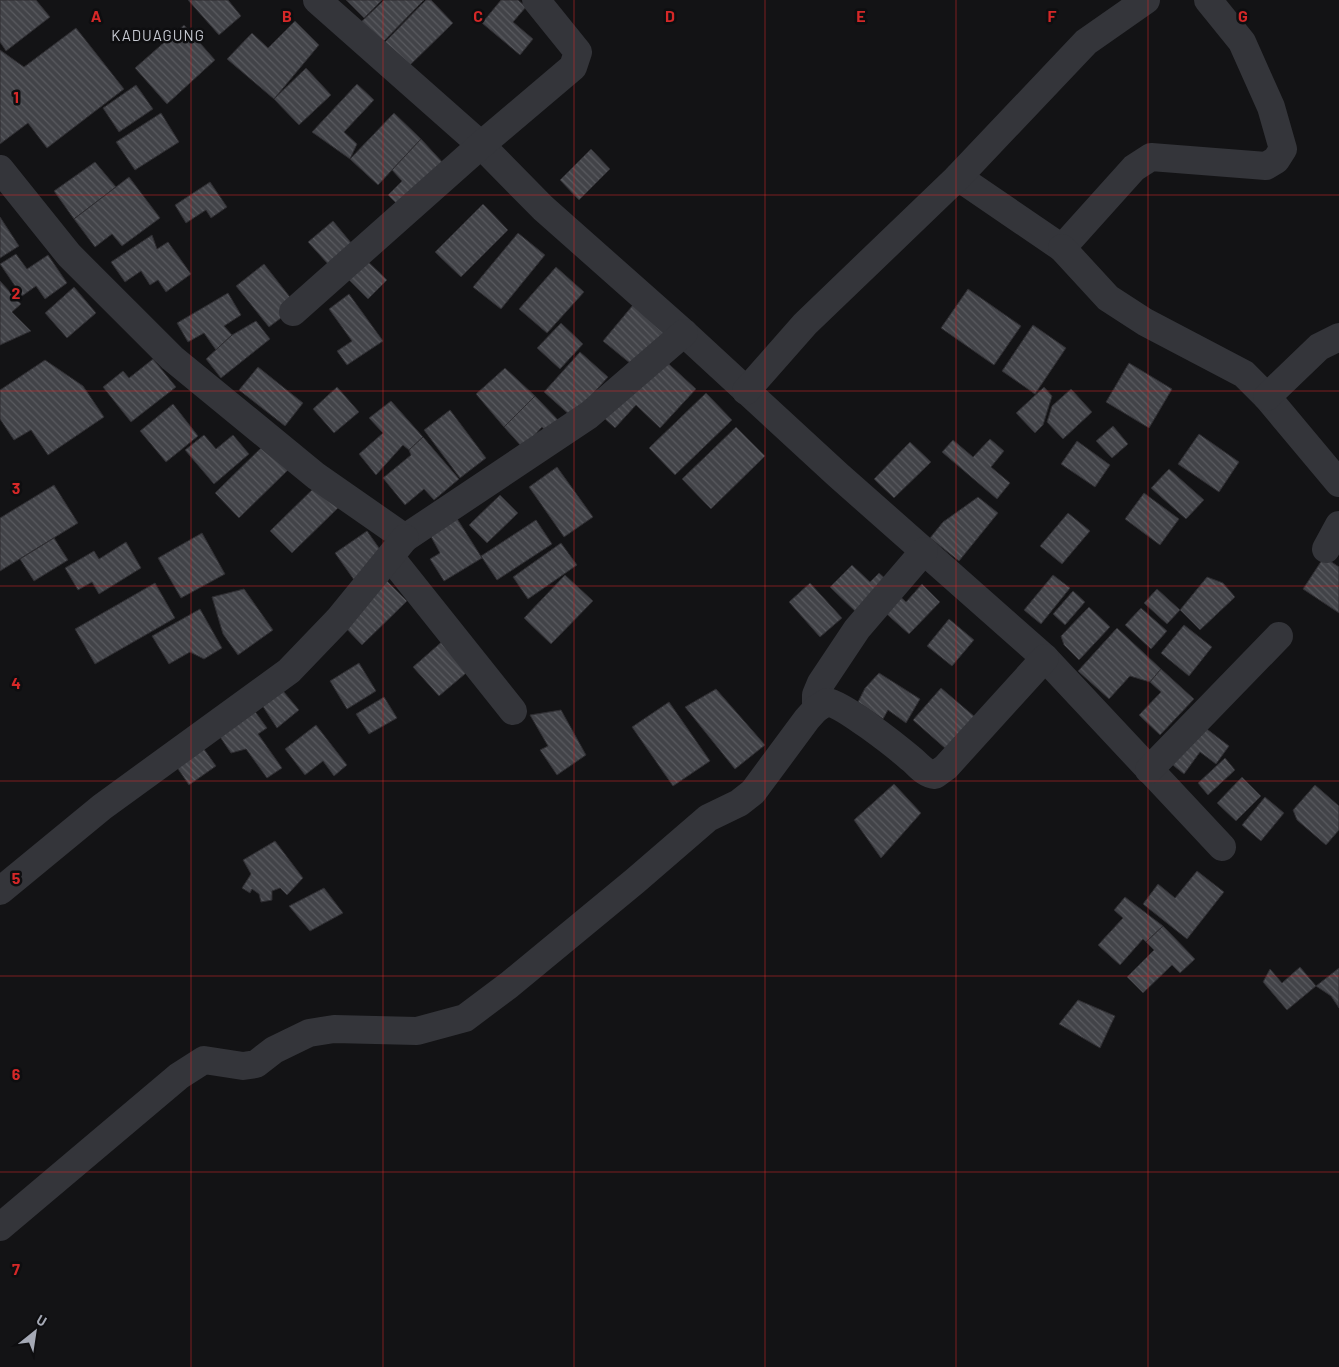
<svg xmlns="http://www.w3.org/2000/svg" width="1339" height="1367" font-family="Barlow,sans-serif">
<defs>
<pattern id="building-back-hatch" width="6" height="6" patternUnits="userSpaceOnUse" patternTransform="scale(1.25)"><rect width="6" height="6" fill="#424348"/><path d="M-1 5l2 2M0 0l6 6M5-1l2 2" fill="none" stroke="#5a5b60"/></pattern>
</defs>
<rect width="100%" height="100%" fill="#131315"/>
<g fill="url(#building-back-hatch)" stroke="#2e2d31">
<path d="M0 0H36L50 17 6 51 0 42Z"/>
<path d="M188 0H228L241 16 219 35Z"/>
<path d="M346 0H382L364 18Z"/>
<path d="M384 0H424L381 44 360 23Z"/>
<path d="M426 0H431L453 23 406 69 382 45Z"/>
<path d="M501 0H518L526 7 513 22 533 39 520 55 482 23Z"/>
<path d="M295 21 319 45 274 99 227 59 252 33 268 48Z"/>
<path d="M184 25 215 60 167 104 135 68Z"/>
<path d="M76 28 124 89 47 148 28 123 0 144V50L24 67Z"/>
<path d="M306 68 331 95 299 125 274 99Z"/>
<path d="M357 84 374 100 344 132 357 144 350 159 312 132Z"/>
<path d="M136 85 153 109 119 132 103 108Z"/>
<path d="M161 113 179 142 135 170 116 142Z"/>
<path d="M394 113 421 139 378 185 350 159Z"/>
<path d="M421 139 445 165 401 208 388 195 402 181 392 170Z"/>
<path d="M591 149 610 169 579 200 560 180Z"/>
<path d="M95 162 116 187 74 219 54 191Z"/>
<path d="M129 177 160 218 122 246 112 234 95 247 74 219Z"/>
<path d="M210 182 227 207 211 218 206 210 186 223 175 205Z"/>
<path d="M483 204 508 230 461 277 435 252Z"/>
<path d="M0 217 19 246 0 258Z"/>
<path d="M333 221 352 244 328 264 308 242Z"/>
<path d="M518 233 545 255 501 309 473 287Z"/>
<path d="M152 235 157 249 168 242 191 274 166 292 158 280 150 285 141 271 125 282 111 262Z"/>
<path d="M16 254 27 269 48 255 67 283 45 299 36 286 22 296 0 264Z"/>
<path d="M361 255 387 280 368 299 342 273Z"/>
<path d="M264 264 297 306 269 327 236 286Z"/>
<path d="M556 267 584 292 547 333 519 309Z"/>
<path d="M0 281 21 304 12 312 31 331 0 345Z"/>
<path d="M74 287 96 313 67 338 45 313Z"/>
<path d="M968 289 1021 326 994 365 941 328Z"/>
<path d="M228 293 241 315 224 326 232 335 216 350 204 333 188 342 177 323Z"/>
<path d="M349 294 383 341 347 365 337 351 352 341 329 309Z"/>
<path d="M633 305 666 331 636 368 603 341Z"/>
<path d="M256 321 270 339 221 378 206 359 232 335Z"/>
<path d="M561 323 583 344 560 369 537 348Z"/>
<path d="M1033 325 1066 348 1035 394 1002 371Z"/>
<path d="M580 352 608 377 572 417 544 392Z"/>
<path d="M659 355 696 389 660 428 636 405 615 428 602 416Z"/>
<path d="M153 359 176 387 131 422 103 387 123 371 129 378Z"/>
<path d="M45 360 83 386 104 417 48 455 31 430 14 440 0 419V390Z"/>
<path d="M1129 363 1172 389 1149 428 1106 402Z"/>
<path d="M258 367 303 403 285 426 239 390Z"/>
<path d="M505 368 535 396 504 427 476 394Z"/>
<path d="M337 387 359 412 334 433 313 409Z"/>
<path d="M1044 387 1052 396 1043 425 1035 433 1016 413Z"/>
<path d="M1071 389 1092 412 1063 439 1047 422 1052 406Z"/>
<path d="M706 393 732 420 675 475 649 448Z"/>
<path d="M535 396 560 422 548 434 542 427 523 448 504 427Z"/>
<path d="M391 401 423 437 409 450 403 445 376 475 359 454 383 433 369 418Z"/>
<path d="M173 404 198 436 166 462 140 431Z"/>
<path d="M450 410 486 458 460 478 424 430Z"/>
<path d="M1113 426 1128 444 1112 458 1096 441Z"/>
<path d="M736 427 765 456 711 509 682 479Z"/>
<path d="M1199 434 1239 462 1219 492 1178 464Z"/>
<path d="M204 435 216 449 233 435 249 454 214 484 185 450Z"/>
<path d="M423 437 459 479 434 500 424 489 405 505 383 478 411 455 409 450Z"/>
<path d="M990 439 1004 451 991 467 1010 483 997 499 942 452 953 440 973 457Z"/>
<path d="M1077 441 1110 465 1095 487 1061 464Z"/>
<path d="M910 442 931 462 894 498 874 479Z"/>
<path d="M265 444 289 469 239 518 215 493Z"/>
<path d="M557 467 593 517 564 537 529 487Z"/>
<path d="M1169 469 1204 500 1186 519 1151 488Z"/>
<path d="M319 483 341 505 292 553 270 531Z"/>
<path d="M54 485 78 523 0 571V518Z"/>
<path d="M1144 493 1179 519 1160 545 1125 519Z"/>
<path d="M500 495 518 513 487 543 469 525Z"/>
<path d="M978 497 998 513 959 561 930 538 943 522Z"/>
<path d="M1068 513 1090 531 1062 564 1040 546Z"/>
<path d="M454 514 482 558 444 581 430 559 440 553 429 533Z"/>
<path d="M536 520 552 544 497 580 481 556Z"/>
<path d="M367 531 384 555 357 584 335 553Z"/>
<path d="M202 533 225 574 181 598 158 558Z"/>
<path d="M54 538 68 560 34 581 20 559Z"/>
<path d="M126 542 141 568 99 594 92 582 78 590 65 568 94 551 99 559Z"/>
<path d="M561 543 577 565 528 599 513 577Z"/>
<path d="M1324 557 1339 567V613L1303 589Z"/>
<path d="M852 565 870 582 879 573 889 582 858 614 830 587Z"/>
<path d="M565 575 593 601 551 644 524 618Z"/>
<path d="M1053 575 1070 588 1041 624 1024 610Z"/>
<path d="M1207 577 1223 583 1235 597 1200 630 1180 610Z"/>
<path d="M386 580 407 601 362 645 342 624Z"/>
<path d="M155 583 175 618 95 664 75 629Z"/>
<path d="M810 583 842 618 820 637 789 602Z"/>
<path d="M922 584 940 602 909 634 880 608 895 592 906 602Z"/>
<path d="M244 589 273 630 238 655 223 634 212 597Z"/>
<path d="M1157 589 1180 610 1167 624 1144 603Z"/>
<path d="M1073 591 1085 602 1065 625 1053 614Z"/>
<path d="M1089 607 1110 627 1079 660 1064 645 1061 636Z"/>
<path d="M1141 608 1167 631 1151 649 1125 625Z"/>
<path d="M200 609 222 648 204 659 190 652 169 664 152 636Z"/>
<path d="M949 619 974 640 952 666 927 646Z"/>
<path d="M1184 625 1212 647 1189 676 1161 653Z"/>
<path d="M1117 628 1161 669 1150 682 1130 676 1109 699 1078 671Z"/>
<path d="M445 639 472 668 439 696 413 667Z"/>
<path d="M359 663 376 691 347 709 330 681Z"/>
<path d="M1161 669 1194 699 1160 735 1139 715 1161 692 1150 682Z"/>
<path d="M879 673 920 699 906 723 888 710 883 719 858 702 865 688Z"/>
<path d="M278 685 299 710 277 728 260 702Z"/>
<path d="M941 688 975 717 946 749 913 720Z"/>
<path d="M716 689 765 745 735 769 685 707Z"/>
<path d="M384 697 397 718 369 734 356 714Z"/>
<path d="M669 702 710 761 673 786 632 727Z"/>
<path d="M251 706 267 728 258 734 282 768 267 778 246 749 231 753 216 731Z"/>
<path d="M561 710 586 755 557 775 540 750 548 746 530 715Z"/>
<path d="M1199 723 1229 746 1216 764 1200 752 1184 774 1169 762Z"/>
<path d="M316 725 347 765 334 776 323 761 305 775 285 749Z"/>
<path d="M201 745 216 766 189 785 174 763Z"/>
<path d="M1225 758 1235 770 1208 795 1198 783Z"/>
<path d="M1242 777 1261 796 1236 821 1217 803Z"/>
<path d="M894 784 921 813 881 858 854 820Z"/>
<path d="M1315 785 1339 806V830L1326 845 1297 820 1293 810Z"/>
<path d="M1265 797 1284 813 1261 841 1242 825Z"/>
<path d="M275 841 303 878 287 895 280 888 272 891V900L261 902 259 894 252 889 250 893 242 888 251 874 243 860Z"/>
<path d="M1197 871 1224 892 1187 939 1143 904 1158 884 1175 898Z"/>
<path d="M324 888 343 913 310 931 289 906Z"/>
<path d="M1125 897 1163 926 1146 942 1143 939 1120 965 1098 945 1123 918 1114 910Z"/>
<path d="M1163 926 1195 959 1180 973 1172 965 1143 993 1127 977 1154 950 1146 942Z"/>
<path d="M1300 967 1316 986 1287 1010 1263 982 1270 969 1282 983Z"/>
<path d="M1339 968V1008L1331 996 1316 986Z"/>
<path d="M1078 1000 1115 1016 1100 1048 1059 1024Z"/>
</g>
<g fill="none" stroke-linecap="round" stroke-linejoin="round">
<g stroke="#34353a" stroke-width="28">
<path d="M317 0 481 145 543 208 684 333 838 475 1045 658 1222 847"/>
<path d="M0 169 69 255 172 358 316 476 405 538 589 415 684 333"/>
<path d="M958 177 1062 248 1134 168 1151 157 1266 166 1276 160 1283 149 1271 107 1242 42 1208 0"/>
<path d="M1062 248 1108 298 1145 322 1244 374 1267 397 1339 483"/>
<path d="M293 312 481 145 573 67 578 52 536 0"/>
<path d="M746 391 805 324 958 177 1086 42 1146 0"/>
<path d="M1267 397 1319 347 1339 337"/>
<path d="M1326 549 1339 525"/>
<path d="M391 558 513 711"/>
<path d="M816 709V695L821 683 857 629 924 551"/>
<path d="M1149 770 1279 636"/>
<path d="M0 891 102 807 289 671 338 620 405 538"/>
<path d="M0 1227 179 1076 204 1060 243 1066 256 1064 274 1050 309 1033 334 1029 417 1031 465 1018 509 985 635 881 708 818 739 803 753 792 807 719 816 709 827 702C843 704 896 746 910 758 918 764 924 774 935 775L946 767 1045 658"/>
</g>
</g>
<path fill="none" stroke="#d62828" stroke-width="1" stroke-opacity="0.55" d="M191 0V1367M383 0V1367M574 0V1367M765 0V1367M956 0V1367M1148 0V1367M0 195H1339M0 391H1339M0 586H1339M0 781H1339M0 976H1339M0 1172H1339"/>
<g text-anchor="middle" stroke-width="5" stroke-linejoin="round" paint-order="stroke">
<g font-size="15" letter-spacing="1" fill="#c6c9d1" stroke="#0e0e10">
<text x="158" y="41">KADUAGUNG</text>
</g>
</g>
<g font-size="16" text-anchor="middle" font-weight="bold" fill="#d62828" stroke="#0e0e10" stroke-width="5" stroke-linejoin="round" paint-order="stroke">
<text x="96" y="22">A</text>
<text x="287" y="22">B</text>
<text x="478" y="22">C</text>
<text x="670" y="22">D</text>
<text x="861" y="22">E</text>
<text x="1052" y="22">F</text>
<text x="1243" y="22">G</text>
<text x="16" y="103">1</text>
<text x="16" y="299">2</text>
<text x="16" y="494">3</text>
<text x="16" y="689">4</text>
<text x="16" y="884">5</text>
<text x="16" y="1080">6</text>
<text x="16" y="1275">7</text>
</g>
<g transform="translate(35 1332) rotate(30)" stroke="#0e0e10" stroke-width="4" paint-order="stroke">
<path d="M0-4L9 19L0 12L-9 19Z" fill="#a5a9b5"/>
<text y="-8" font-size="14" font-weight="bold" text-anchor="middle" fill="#a5a9b5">U</text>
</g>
</svg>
